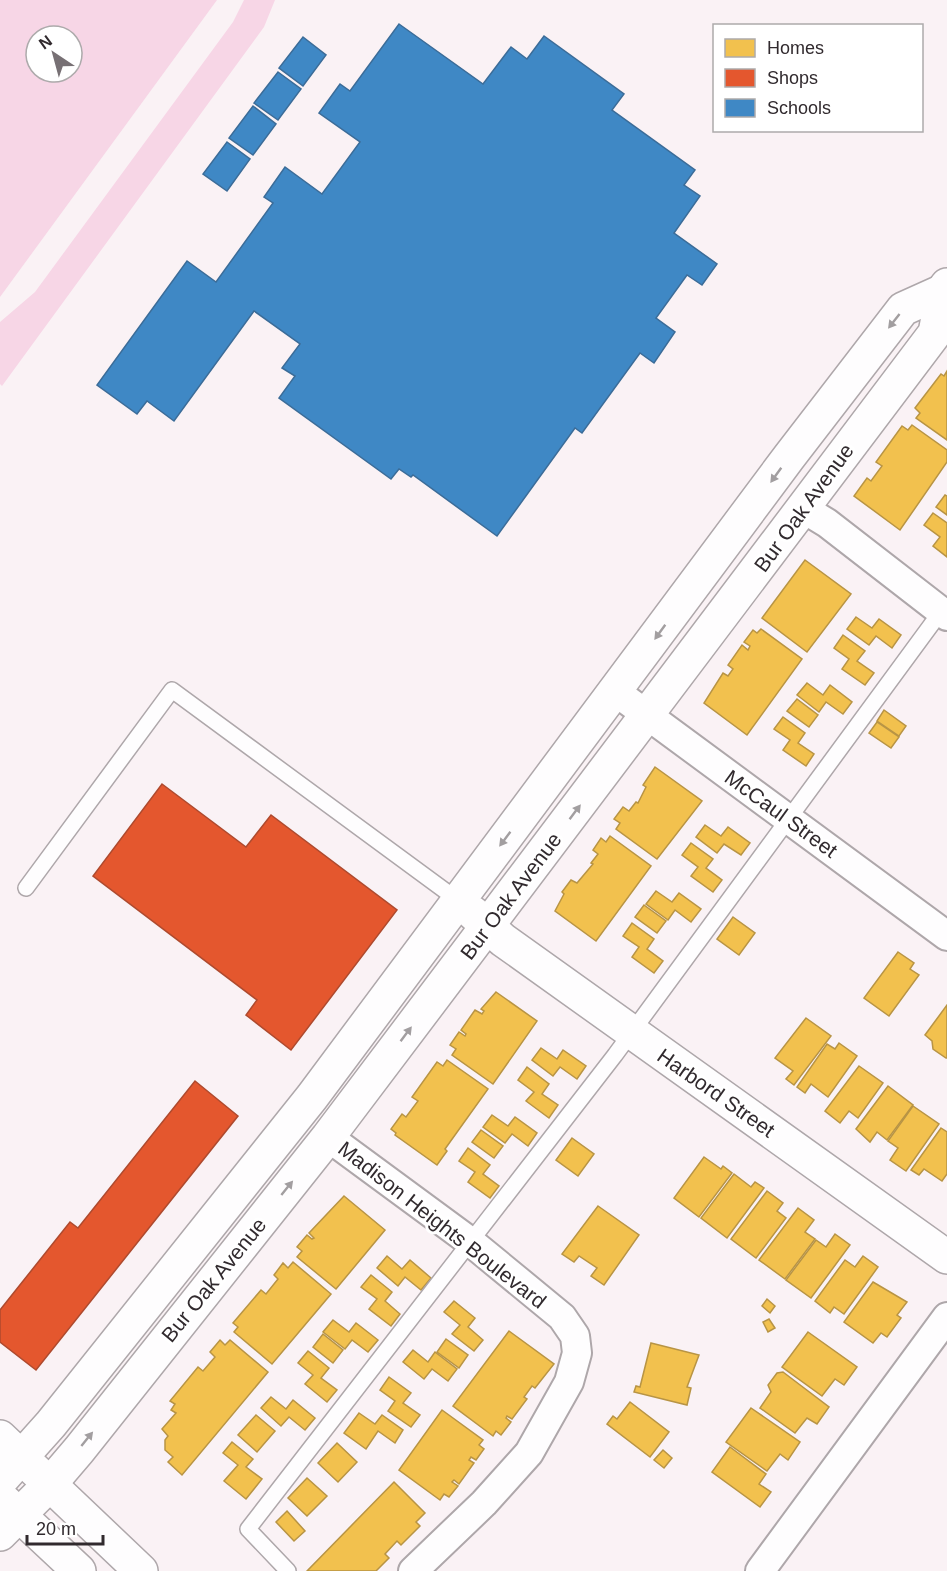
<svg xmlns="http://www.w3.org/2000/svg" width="947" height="1571" font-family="Arial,sans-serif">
<rect width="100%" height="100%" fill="#faf2f5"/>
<g fill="#f7d6e6" fill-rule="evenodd">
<path d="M0 0H217L0 297ZM36 36H72V72H36Z"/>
<path d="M244 0H275L264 27 2 386 0 384V322L35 292 233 22Z"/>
</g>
<g fill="#f2c14e" stroke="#b89444" stroke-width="1.5">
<path d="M947 371V440L916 418 920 413 915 408 941 374 944 376Z"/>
<path d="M912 425 947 450V462L900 530 854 496 867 478 871 481 882 466 876 462 902 426 908 430Z"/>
<path d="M945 495 947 496V515L936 507Z"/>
<path d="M933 513 947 523V557L933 546 940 537 924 525Z"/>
<path d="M805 560 851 594 807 652 762 618Z"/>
<path d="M856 617 872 628 879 619 901 635 892 648 876 636 869 645 847 629Z"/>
<path d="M761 629 802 659 747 735 704 703 723 673 728 676 733 669 728 665 742 645 748 650 750 646 744 642 753 630 757 633Z"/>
<path d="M843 635 865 651 857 661 874 673 865 685 842 669 849 659 834 648Z"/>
<path d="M807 683 823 695 830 685 852 702 843 714 826 702 819 712 797 695Z"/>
<path d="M797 699 818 715 809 727 787 711Z"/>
<path d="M884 710 906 726 899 736 877 721Z"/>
<path d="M783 717 805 733 798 743 814 754 806 766 783 750 790 740 774 729Z"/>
<path d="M877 722 899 737 891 748 869 733Z"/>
<path d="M655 767 702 801 657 859 616 829 620 823 614 819 623 807 629 811 636 802 638 803 646 787 643 785Z"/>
<path d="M705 825 721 836 728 827 750 843 741 855 724 844 717 853 696 837Z"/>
<path d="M610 836 651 866 596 941 555 911 564 894 562 892 571 880 577 883 593 864 591 863 598 854 593 850 601 838 606 842Z"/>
<path d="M691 843 713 859 706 868 722 880 713 892 691 876 698 867 682 855Z"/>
<path d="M656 891 672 902 679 893 701 909 691 922 675 910 668 920 646 904Z"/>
<path d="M644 905 666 921 657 933 635 917Z"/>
<path d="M733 917 755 933 739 955 717 939Z"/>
<path d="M632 923 654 939 647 949 663 961 654 973 632 957 639 947 623 936Z"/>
<path d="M898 952 914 963 910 969 919 975 889 1016 864 998Z"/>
<path d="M496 992 537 1021 493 1084 452 1055 456 1049 450 1045 459 1032 465 1036 466 1034 461 1030 475 1010 482 1014 484 1011 481 1009Z"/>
<path d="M947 1005V1058H946L933 1049 932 1041 925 1035Z"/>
<path d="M806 1018 831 1036 794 1085 786 1079 793 1071 775 1058Z"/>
<path d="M839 1043 857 1056 828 1097 811 1084 805 1093 797 1087 827 1044 835 1049Z"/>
<path d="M541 1048 557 1059 563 1050 586 1066 577 1079 560 1067 553 1076 532 1060Z"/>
<path d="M447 1060 488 1089 445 1149 447 1151 437 1165 395 1135 396 1133 391 1129 402 1114 406 1117 418 1101 412 1097 437 1062 443 1066Z"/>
<path d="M859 1066 883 1083 858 1118 849 1111 840 1123 825 1111Z"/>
<path d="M527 1067 549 1084 542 1094 558 1105 549 1118 526 1101 534 1092 518 1080Z"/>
<path d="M888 1086 913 1105 887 1140 877 1132 870 1142 856 1129Z"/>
<path d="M913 1106 939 1124 906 1171 890 1160 898 1148 888 1141Z"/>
<path d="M492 1115 508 1126 515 1117 537 1133 528 1146 512 1134 505 1143 483 1127Z"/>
<path d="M941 1128 947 1132V1174L942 1181 924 1169 919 1175 911 1170Z"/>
<path d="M481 1130 503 1146 494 1158 472 1142Z"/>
<path d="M572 1138 594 1154 578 1176 556 1160Z"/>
<path d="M468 1148 490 1165 483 1174 499 1186 490 1198 468 1182 475 1172 459 1161Z"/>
<path d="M704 1157 721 1169 723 1166 732 1173 699 1217 674 1198Z"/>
<path d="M734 1174 751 1187 755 1182 764 1188 727 1238 701 1218Z"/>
<path d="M767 1191 783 1203 777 1211 786 1218 756 1258 731 1239Z"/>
<path d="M344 1196 385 1230 336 1289 297 1257 302 1251 297 1247 307 1235 312 1239 314 1238 309 1233Z"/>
<path d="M598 1206 639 1235 604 1285 591 1276 597 1268 579 1256 574 1262 562 1254Z"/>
<path d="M798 1208 814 1220 805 1232 815 1239 785 1279 759 1260Z"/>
<path d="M835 1234 850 1245 811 1298 786 1280 816 1240 826 1247Z"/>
<path d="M387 1256 402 1269 410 1260 431 1278 421 1290 405 1277 398 1286 377 1268Z"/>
<path d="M863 1256 878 1267 844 1314 834 1307 830 1313 815 1301 845 1260 855 1267Z"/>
<path d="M293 1262 331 1294 272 1364 234 1332 238 1327 233 1323 261 1290 266 1294 278 1279 274 1275 283 1263 288 1268Z"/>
<path d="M371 1275 392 1292 385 1301 400 1314 391 1326 369 1309 377 1299 361 1287Z"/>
<path d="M873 1282 907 1302 897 1315 901 1318 887 1337 881 1333 873 1343 844 1322Z"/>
<path d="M767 1299 775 1306 770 1313 762 1306Z"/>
<path d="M454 1301 475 1318 468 1327 483 1340 474 1351 452 1334 460 1325 444 1312Z"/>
<path d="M769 1319 775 1328 768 1332 763 1322Z"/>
<path d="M333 1320 349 1332 356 1323 378 1340 368 1352 352 1340 345 1349 323 1332Z"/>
<path d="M509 1331 554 1364 535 1388 532 1386 524 1397 527 1399 512 1419 507 1416 506 1418 511 1422 501 1435 496 1431 493 1436 453 1406Z"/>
<path d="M808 1332 857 1367 844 1385 835 1379 822 1396 782 1367Z"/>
<path d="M323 1334 343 1350 333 1363 313 1347Z"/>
<path d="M446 1339 468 1355 459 1368 437 1352Z"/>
<path d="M220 1340 225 1345 230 1340 268 1372 182 1475 168 1462 173 1457 165 1450V1440L168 1436 162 1429 176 1413 171 1410 175 1404 170 1401 198 1367 203 1371 215 1357 210 1352Z"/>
<path d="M651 1343 699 1355 687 1387 691 1388 687 1405 634 1392 636 1386 640 1387Z"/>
<path d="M413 1350 428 1362 435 1352 457 1369 448 1381 432 1369 424 1379 403 1362Z"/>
<path d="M308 1351 329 1368 321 1378 337 1390 327 1402 305 1384 313 1375 298 1363Z"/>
<path d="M783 1372 829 1407 817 1424 807 1418 795 1433 760 1408 771 1392 768 1385 777 1373Z"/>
<path d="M389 1377 411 1393 403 1403 420 1415 411 1427 388 1411 395 1401 380 1390Z"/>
<path d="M271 1397 286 1409 293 1400 315 1418 305 1430 289 1417 281 1426 261 1408Z"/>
<path d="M630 1402 669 1432 650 1457 607 1424 613 1416 617 1419Z"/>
<path d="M751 1408 800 1442 788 1460 780 1454 767 1471 726 1442Z"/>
<path d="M442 1410 483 1440 479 1445 484 1449 476 1460 471 1457 469 1460 474 1463 459 1484 454 1480 452 1482 458 1486 449 1497 444 1494 440 1500 399 1470Z"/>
<path d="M359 1413 375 1424 382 1415 403 1430 395 1443 378 1431 366 1449 344 1433Z"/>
<path d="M256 1415 275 1431 257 1452 238 1435Z"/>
<path d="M232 1442 253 1459 246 1467 262 1479 246 1499 224 1481 238 1465 223 1453Z"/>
<path d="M337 1443 357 1462 338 1482 318 1463Z"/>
<path d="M730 1447 766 1474 759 1484 771 1492 760 1507 712 1472Z"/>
<path d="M663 1450 672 1458 664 1468 654 1460Z"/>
<path d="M307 1478 327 1496 307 1516 288 1498Z"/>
<path d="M394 1482 425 1513 416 1522 420 1526 401 1545 397 1541 385 1554 389 1558 376 1571H307Z"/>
<path d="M287 1511 305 1531 294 1541 276 1522Z"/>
</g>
<g fill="#e4572e" stroke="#ae4a2e" stroke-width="1.5">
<path d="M162 784 246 847 271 815 397 910 291 1050 246 1015 257 1000 93 876Z"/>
<path d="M195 1081 238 1116 36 1370 0 1342V1310L70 1222 78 1228Z"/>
</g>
<g fill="#3f88c5" stroke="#3b6c98" stroke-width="1.5">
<path d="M399 24 483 84 511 47 527 59 544 36 624 94 612 110 695 170 684 185 700 196 674 233 717 264 702 285 687 275 656 318 675 332 654 363 640 353 582 433 575 428 497 536 413 475 411 477 399 469 391 479 279 398 295 376 282 368 300 344 254 311 174 421 147 401 137 414 97 385 187 261 216 282 273 203 264 197 285 167 322 194 360 142 319 113 340 84 350 91Z"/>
<path d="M303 37 326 55 303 86 279 68Z"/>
<path d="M278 72 301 89 278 120 254 103Z"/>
<path d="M253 106 276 124 253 155 229 138Z"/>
<path d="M227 142 250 159 227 191 203 174Z"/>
</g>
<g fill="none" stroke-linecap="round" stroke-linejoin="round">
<g stroke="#aea7aa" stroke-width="18">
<g id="lane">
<path d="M26 888 172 690 459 901"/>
<path d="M288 1571 248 1529 615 1055 945 606"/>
</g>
</g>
<g stroke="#aea7aa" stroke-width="32">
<g id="street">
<path d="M804 509 827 523 947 616"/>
<path d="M616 692 947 936"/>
<path d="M328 1137 472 1243 562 1317 575 1336 577 1353 569 1382 529 1453 484 1503 413 1571"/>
<path d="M760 1571 947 1317"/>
</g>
</g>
<g stroke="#aea7aa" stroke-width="36">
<g id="secondary">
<path d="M473 913 503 940 947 1257"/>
<path d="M0 1481 51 1424 312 1097 789 457 903 309 943 291"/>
<path d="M0 1534 50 1484 79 1450 328 1137 935 333 943 291 947 285"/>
</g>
</g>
<g stroke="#aea7aa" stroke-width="36">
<g id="primary">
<path d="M0 1437 141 1571"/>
<path d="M0 1497 79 1571"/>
</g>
</g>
<use href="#lane" stroke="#fefdfe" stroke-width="15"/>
<use href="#street" stroke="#fefdfe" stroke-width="28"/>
<use href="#secondary" stroke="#fefdfe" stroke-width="33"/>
<use href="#primary" stroke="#fefdfe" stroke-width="33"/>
</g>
<defs><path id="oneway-solid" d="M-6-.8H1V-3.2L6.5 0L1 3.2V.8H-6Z" transform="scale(1.5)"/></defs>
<g fill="#a29ea0">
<use href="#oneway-solid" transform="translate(894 321) rotate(128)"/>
<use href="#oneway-solid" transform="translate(776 475) rotate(126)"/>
<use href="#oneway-solid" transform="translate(660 632) rotate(126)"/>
<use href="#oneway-solid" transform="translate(575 812) rotate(-53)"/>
<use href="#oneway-solid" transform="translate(505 839) rotate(127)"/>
<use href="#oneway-solid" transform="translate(406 1034) rotate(-53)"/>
<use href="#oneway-solid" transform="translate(287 1188) rotate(-51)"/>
<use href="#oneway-solid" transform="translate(87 1439) rotate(-51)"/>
</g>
<g text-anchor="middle" stroke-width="6" stroke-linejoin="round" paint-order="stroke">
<g font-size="21" fill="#312a2e" stroke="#fff">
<text transform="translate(804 508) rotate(-54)" y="7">Bur Oak Avenue</text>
<text transform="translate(781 814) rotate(36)" y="7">McCaul Street</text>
<text transform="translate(511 896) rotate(-53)" y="7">Bur Oak Avenue</text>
<text transform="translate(716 1093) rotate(35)" y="7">Harbord Street</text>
<text transform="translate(442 1225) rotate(38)" y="7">Madison Heights Boulevard</text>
<text transform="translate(214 1280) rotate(-51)" y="7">Bur Oak Avenue</text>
</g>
</g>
<rect x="713" y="24" width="210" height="108" fill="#ffffff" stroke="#adaaab" stroke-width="1.5"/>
<rect x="725" y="39" width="30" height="18" fill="#f2c14e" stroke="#adaaab" stroke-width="1.5"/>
<text x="767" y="54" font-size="18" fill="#312a2e">Homes</text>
<rect x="725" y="69" width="30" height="18" fill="#e4572e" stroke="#adaaab" stroke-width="1.5"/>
<text x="767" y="84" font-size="18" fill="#312a2e">Shops</text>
<rect x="725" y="99" width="30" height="18" fill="#3f88c5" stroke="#adaaab" stroke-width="1.5"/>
<text x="767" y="114" font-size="18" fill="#312a2e">Schools</text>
<g transform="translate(54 54) rotate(324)"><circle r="28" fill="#ffffff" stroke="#adaaab" stroke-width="1.5"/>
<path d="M0-4.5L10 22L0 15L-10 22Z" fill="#777074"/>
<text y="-9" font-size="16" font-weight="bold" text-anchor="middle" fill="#312a2e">N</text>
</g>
<path d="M27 1535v9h76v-9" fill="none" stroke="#312a2e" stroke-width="3"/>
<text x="36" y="1535" font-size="18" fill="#312a2e" stroke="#ffffff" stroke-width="4.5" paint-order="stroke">20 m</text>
</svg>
